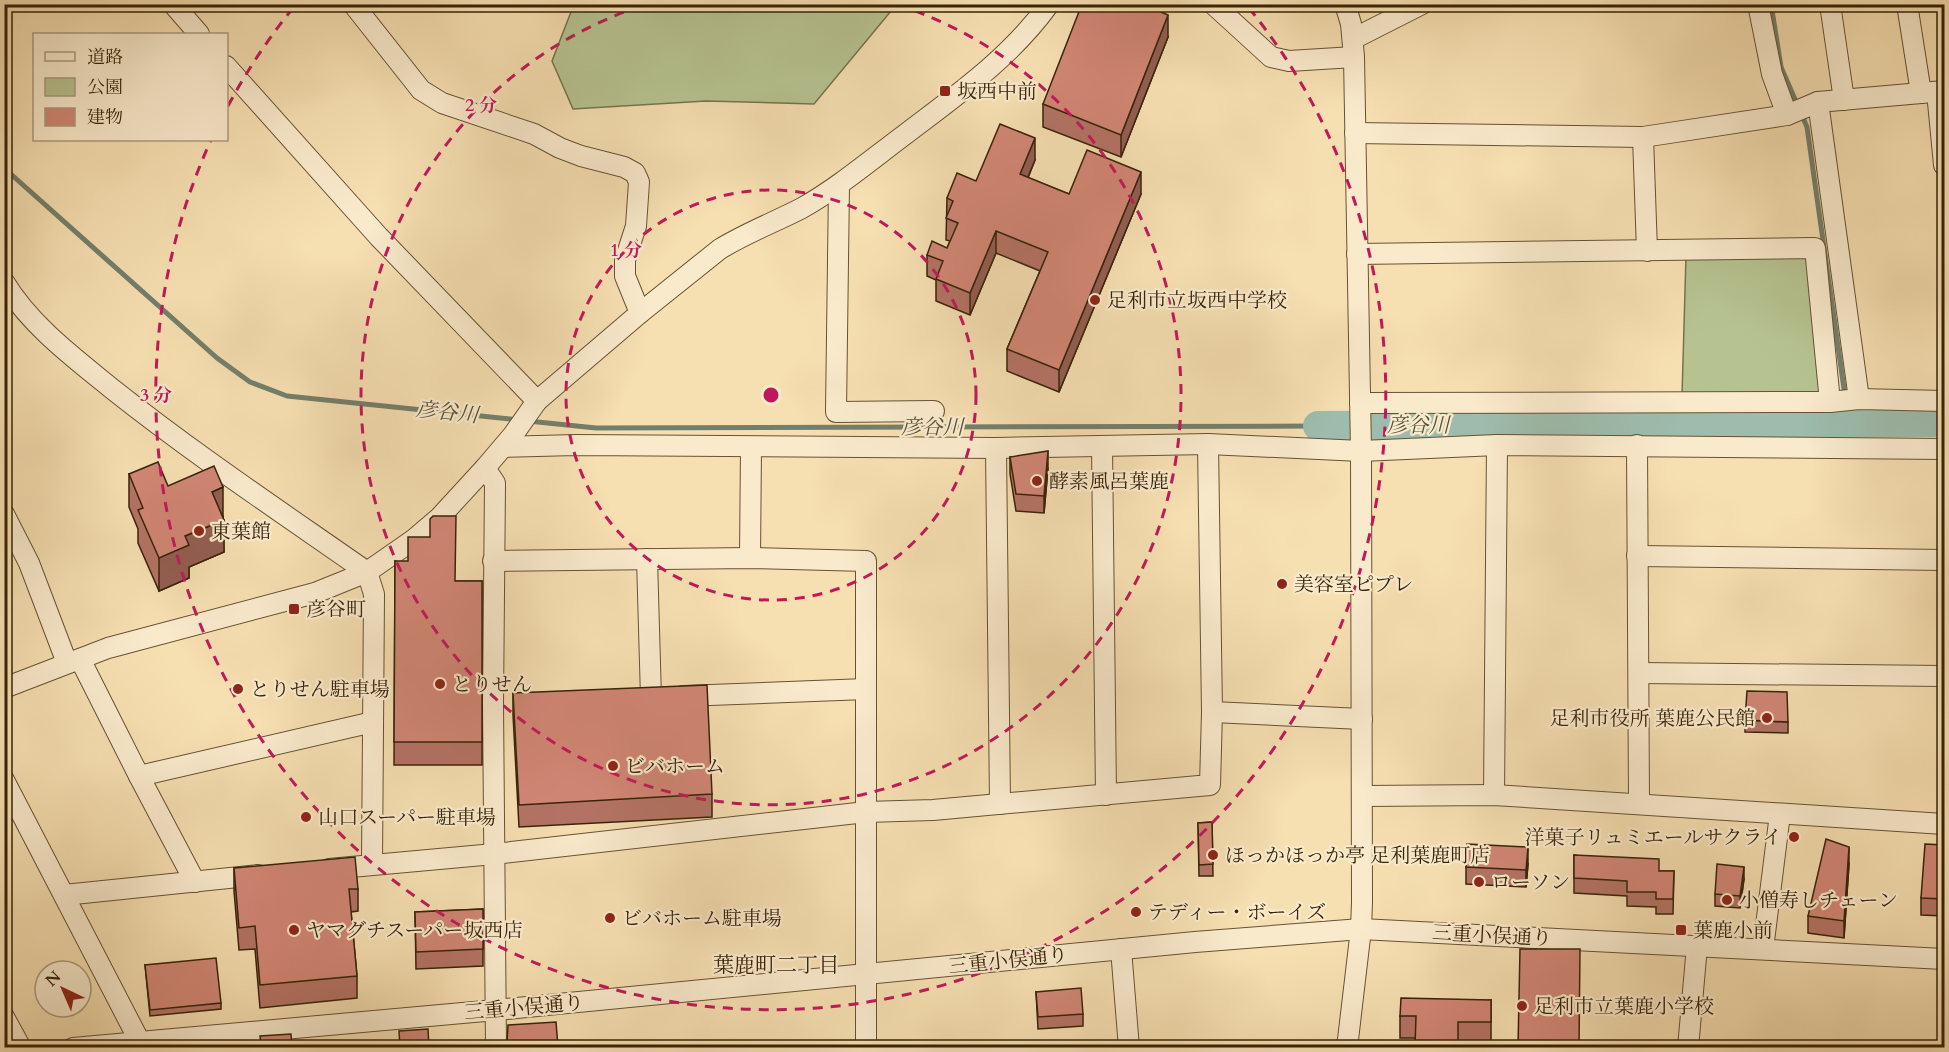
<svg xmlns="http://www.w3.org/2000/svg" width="1949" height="1052" font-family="Cardo,'Noto Serif JP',serif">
<rect width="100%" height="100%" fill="#f6dfb1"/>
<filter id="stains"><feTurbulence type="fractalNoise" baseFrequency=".00333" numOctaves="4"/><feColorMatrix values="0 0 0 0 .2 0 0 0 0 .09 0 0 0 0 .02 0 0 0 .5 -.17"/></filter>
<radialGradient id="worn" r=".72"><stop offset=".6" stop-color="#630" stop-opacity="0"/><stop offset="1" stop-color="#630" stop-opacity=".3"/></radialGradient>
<g fill="#b6c391" stroke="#76734d" stroke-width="1.5">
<path d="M574 4H896V5L814 104 706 101 573 109 552 61Z"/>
<path d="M1811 253 1824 397 1682 396 1686 256Z"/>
</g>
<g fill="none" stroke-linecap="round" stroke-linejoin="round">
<g stroke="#747f6b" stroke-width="5">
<path d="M1771 4 1781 67 1807 127 1845 396"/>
<path d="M4 168 217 358 250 382 287 396 519 420"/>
<path d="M1847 405 1849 423"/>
<path d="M528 421 596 428 1318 426"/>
</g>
<path stroke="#9dbcad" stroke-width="30" d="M1318 426 1944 422"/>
<g stroke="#675233" stroke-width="22">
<g id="minor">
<path d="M173 4 199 34"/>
<path d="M353 4 421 90 442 103 534 134 560 148 581 156 624 167 635 173 639 182 636 226 625 260V276L640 313"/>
<path d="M1213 4 1271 57 1289 61 1354 57"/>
<path d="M1345 4 1351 24 1354 57 1361 451 1362 902 1361 929 1347 1048"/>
<path d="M1758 4 1772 74 1787 115"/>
<path d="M1830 4 1844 100"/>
<path d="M1907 4 1921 93"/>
<path d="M1353 39 1422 4"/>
<path d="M226 66 379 237 537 401"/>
<path d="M1937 92 1944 165"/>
<path d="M1818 102 1859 399"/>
<path d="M1355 133 1643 137 1787 115 1818 102 1944 91"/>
<path d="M1643 137 1647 251"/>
<path d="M839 185 836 412 934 411"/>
<path d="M1357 254 1815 248 1830 402"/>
<path d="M4 282C30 325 73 357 111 388 194 454 281 512 367 572L374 594 372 864"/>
<path d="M1360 403 1830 402 1859 399 1944 401"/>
<path d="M1637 445 1639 803"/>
<path d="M1102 446 1106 795"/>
<path d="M503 447 576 445 996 448 1208 444 1361 451 1497 445 1944 449"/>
<path d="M996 448 1000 804"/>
<path d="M485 468 495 483 493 704 496 1048"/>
<path d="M4 514 29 563 67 663"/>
<path d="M1637 556 1944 560"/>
<path d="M750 558 751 447"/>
<path d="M647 559 651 698"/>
<path d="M493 561 750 558 866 561V1048"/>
<path d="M80 659 139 776 195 882"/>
<path d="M1639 673 1944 676"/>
<path d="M4 688 108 648 315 593 367 572 413 540 440 517 485 468 513 435 537 401 640 313 720 249C746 233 775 222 802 208 839 187 872 159 907 133 957 95 1011 57 1049 4"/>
<path d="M683 696 866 689"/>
<path d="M1212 712 1362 719"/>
<path d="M139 776 373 722"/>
<path d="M4 780 143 1048"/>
<path d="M1494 795 1497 445"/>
<path d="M1362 796 1494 795 1944 824"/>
<path d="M329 869 494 854 866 812 933 810 1210 785 1212 712 1208 444"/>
<path d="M64 895 258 875"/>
<path d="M1121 949 1129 1048"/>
<path d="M1763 949 1780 814"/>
<path d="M4 1017 21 1048"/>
<path d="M73 1048 496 1010 1195 942 1361 929 1944 959"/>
<path d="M1688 1048 1697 946"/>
</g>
</g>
<use href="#minor" stroke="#f9eacc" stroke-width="20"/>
</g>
<g fill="#b47365" stroke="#372309" stroke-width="1.5">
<path d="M1168 37 1121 157 1043 127V104Z"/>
<path d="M1035 160 1028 178 1069 194H1141L1059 392 1007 371V349L1040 271 996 253 970 315 936 301V280L927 276V255L947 248 950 241 946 240 947 198 976 181Z"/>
<path d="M1010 457 1048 468 1044 513 1016 511 1010 474Z"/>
<path d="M129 474 168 486 223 516 224 552 189 567V578L159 591 138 543V529L129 507Z"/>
<path d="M395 561 456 581H482V765H394Z"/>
<path d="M513 693 712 794V817L519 827 513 715Z"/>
<path d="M1745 720 1788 722V733L1745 732Z"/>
<path d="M1212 822 1213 876H1199L1198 823Z"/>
<path d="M1944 845V916L1921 915V898Z"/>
<path d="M1574 855 1659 871H1674L1673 914H1656V907L1627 906V896L1574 893Z"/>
<path d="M1528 864 1526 887 1466 884V867Z"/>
<path d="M1849 864 1844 938 1808 933V916Z"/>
<path d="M234 868 358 889V911L351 912 357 976V998L260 1008 255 949 239 950 234 891Z"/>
<path d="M1744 879 1740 908 1715 906V894Z"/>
<path d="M483 909V966L416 969 415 912Z"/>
<path d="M145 965 221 1003V1009L150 1016Z"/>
<path d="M1036 992 1083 1014V1026L1038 1029Z"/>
<path d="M1491 1000V1045L1458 1044V1047H1415L1416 1038H1400V1016Z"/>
</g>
<g fill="#925e52" stroke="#372309" stroke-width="1.5">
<path d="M1168 15V37L1121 157V135Z"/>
<path d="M1035 138V160L1020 196V174Z"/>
<path d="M1141 172V194L1059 392V370Z"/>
<path d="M996 231V253L970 315V293Z"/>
<path d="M1048 451V468L1044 513V496Z"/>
<path d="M223 487V520L212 492Z"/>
<path d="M224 520V552L189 567V578L159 591V558L185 536Z"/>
<path d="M1528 847V864L1526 887V870Z"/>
<path d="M1849 847V864L1844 938V921Z"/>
<path d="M1744 867V879L1740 908V896Z"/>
</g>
<g fill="#d18675" stroke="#372309" stroke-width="1.5">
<path d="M1082 4H1142L1168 15 1121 135 1043 104Z"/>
<path d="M1000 124 1035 138 1020 174 1069 194 1087 150 1141 172 1059 370 1007 349 1048 252 996 231 970 293 936 279 943 261 927 255 932 241 947 248 958 223 946 218 953 201 947 198 957 173 976 181Z"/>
<path d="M1048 451 1044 496 1016 494 1010 457Z"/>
<path d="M158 462 168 486 214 466 223 487 212 492 224 520 185 536 189 545 159 558 138 510 143 508 129 474Z"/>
<path d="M433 516H456L455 581H482V742H394L395 561H408V537H430V519Z"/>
<path d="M707 685 712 794 519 805 513 693Z"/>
<path d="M1747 691 1787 692 1788 722 1745 720Z"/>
<path d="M1212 822 1213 864 1199 865 1198 823Z"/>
<path d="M1826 839 1849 847 1844 921 1808 916Z"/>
<path d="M1467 844 1528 847 1526 870 1466 867Z"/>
<path d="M1925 844 1944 845V899L1921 898Z"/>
<path d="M1574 855 1659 859V871H1674L1673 899H1656V892H1627V881L1574 878Z"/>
<path d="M355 857 358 889H349L357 976 260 985 255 926 239 928 234 868Z"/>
<path d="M1717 864 1744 867 1740 896 1715 894Z"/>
<path d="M483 909V949L416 952 415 912Z"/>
<path d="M1520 949H1580L1579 1047H1518Z"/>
<path d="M216 958 221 1003 150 1010 145 965Z"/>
<path d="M1081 988 1083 1014 1038 1017 1036 992Z"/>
<path d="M1401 998 1491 1000V1022H1458V1047H1415L1416 1016H1400Z"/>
<path d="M556 1022 558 1047H499L507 1042 508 1025Z"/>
<path d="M428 1029 429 1047H400L399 1031Z"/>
<path d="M291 1034 292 1047H261L260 1036Z"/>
</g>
<g fill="none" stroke="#c2185b" stroke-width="3" stroke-dasharray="10 8">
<circle cx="771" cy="395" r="205"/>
<path d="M898 5A410 410 0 1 1 644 5"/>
<path d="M228 106A615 615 0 0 1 293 8M1249 8A615 615 0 1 1 211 140"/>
</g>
<g fill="#8f2418" stroke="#f9eacc" stroke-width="2">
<rect x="939" y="85" width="12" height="12" rx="3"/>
<circle cx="1095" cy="300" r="6"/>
<circle cx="1037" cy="481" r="6"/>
<circle cx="199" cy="531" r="6"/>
<circle cx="1282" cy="584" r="6"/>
<rect x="288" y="603" width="12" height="12" rx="3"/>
<circle cx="440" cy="684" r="6"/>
<circle cx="238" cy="689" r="6"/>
<circle cx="1767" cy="718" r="6"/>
<circle cx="613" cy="766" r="6"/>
<circle cx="306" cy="817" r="6"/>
<circle cx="1794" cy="837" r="6"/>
<circle cx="1213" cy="855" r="6"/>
<circle cx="1479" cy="882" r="6"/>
<circle cx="1727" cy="900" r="6"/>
<circle cx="1136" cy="912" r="6"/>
<circle cx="610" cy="918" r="6"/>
<circle cx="294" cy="930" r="6"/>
<rect x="1675" y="924" width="12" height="12" rx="3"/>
<circle cx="1522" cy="1006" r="6"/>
</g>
<g text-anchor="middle" stroke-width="4.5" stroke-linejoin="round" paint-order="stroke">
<g font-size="20" fill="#372309" stroke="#f9eacc" text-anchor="start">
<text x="957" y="98">坂西中前</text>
<text x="1107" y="307">足利市立坂西中学校</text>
<text x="1049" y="488">酵素風呂葉鹿</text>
<text x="211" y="538">東葉館</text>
<text x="1294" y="591">美容室ピプレ</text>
<text x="306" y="616">彦谷町</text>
<text x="452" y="691">とりせん</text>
<text x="250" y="696">とりせん駐車場</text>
<text x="1755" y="725" text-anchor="end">足利市役所 葉鹿公民館</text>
<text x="625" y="773">ビバホーム</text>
<text x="318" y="824">山口スーパー駐車場</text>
<text x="1782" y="844" text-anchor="end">洋菓子リュミエールサクライ</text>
<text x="1225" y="862">ほっかほっか亭 足利葉鹿町店</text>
<text x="1491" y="889">ローソン</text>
<text x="1739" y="907">小僧寿しチェーン</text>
<text x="1148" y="919">テディー・ボーイズ</text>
<text x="622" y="925">ビバホーム駐車場</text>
<text x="306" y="937">ヤマグチスーパー坂西店</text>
<text x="1693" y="937">葉鹿小前</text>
<text x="1534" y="1013">足利市立葉鹿小学校</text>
</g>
<g font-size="20" fill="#372309" stroke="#f9eacc">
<text transform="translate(1492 935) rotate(3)" y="7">三重小俣通り</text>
<text transform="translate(1008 960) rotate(-6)" y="7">三重小俣通り</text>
<text transform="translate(524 1007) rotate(-5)" y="7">三重小俣通り</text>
</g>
<g font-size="21" font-style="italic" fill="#56513a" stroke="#f9eacc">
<text transform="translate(447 412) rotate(6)" y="7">彦谷川</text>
<text x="1418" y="432">彦谷川</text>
<text x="932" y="434">彦谷川</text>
</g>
<g font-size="21" fill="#372309" stroke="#f9eacc">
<text x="776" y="972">葉鹿町二丁目</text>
</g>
</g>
<circle cx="771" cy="395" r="9" fill="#c2185b" stroke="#f9eacc" stroke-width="3"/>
<g font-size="18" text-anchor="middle" font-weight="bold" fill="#c2185b" stroke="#f9eacc" stroke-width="4.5" stroke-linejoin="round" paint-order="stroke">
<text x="481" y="111">2 分</text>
<text x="626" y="256">1 分</text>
<text x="156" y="401">3 分</text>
</g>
<rect width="1949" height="1052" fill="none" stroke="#f6dfb1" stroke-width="24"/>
<rect x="6" y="6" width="1937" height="1040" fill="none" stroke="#372309" stroke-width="3"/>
<rect x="12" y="12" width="1925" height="1028" fill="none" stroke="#372309" stroke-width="1.5"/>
<rect x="33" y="33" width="195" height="108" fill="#f9eacc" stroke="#ab9a7e" stroke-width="1.5"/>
<rect x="45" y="52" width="30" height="9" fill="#f9eacc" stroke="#ab9a7e" stroke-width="1.5"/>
<text x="87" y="63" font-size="18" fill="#372309">道路</text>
<rect x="45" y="78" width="30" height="18" fill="#b6c391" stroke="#ab9a7e" stroke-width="1.5"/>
<text x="87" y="93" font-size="18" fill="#372309">公園</text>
<rect x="45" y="108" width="30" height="18" fill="#d18675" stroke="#ab9a7e" stroke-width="1.5"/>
<text x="87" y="123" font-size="18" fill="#372309">建物</text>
<g transform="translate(63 989) rotate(316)"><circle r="28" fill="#f9eacc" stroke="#ab9a7e" stroke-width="1.5"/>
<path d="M0-4.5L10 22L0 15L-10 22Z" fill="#8f2418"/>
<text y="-9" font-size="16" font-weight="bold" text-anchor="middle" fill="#372309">N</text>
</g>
<rect width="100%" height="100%" filter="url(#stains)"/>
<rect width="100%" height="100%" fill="url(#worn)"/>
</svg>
